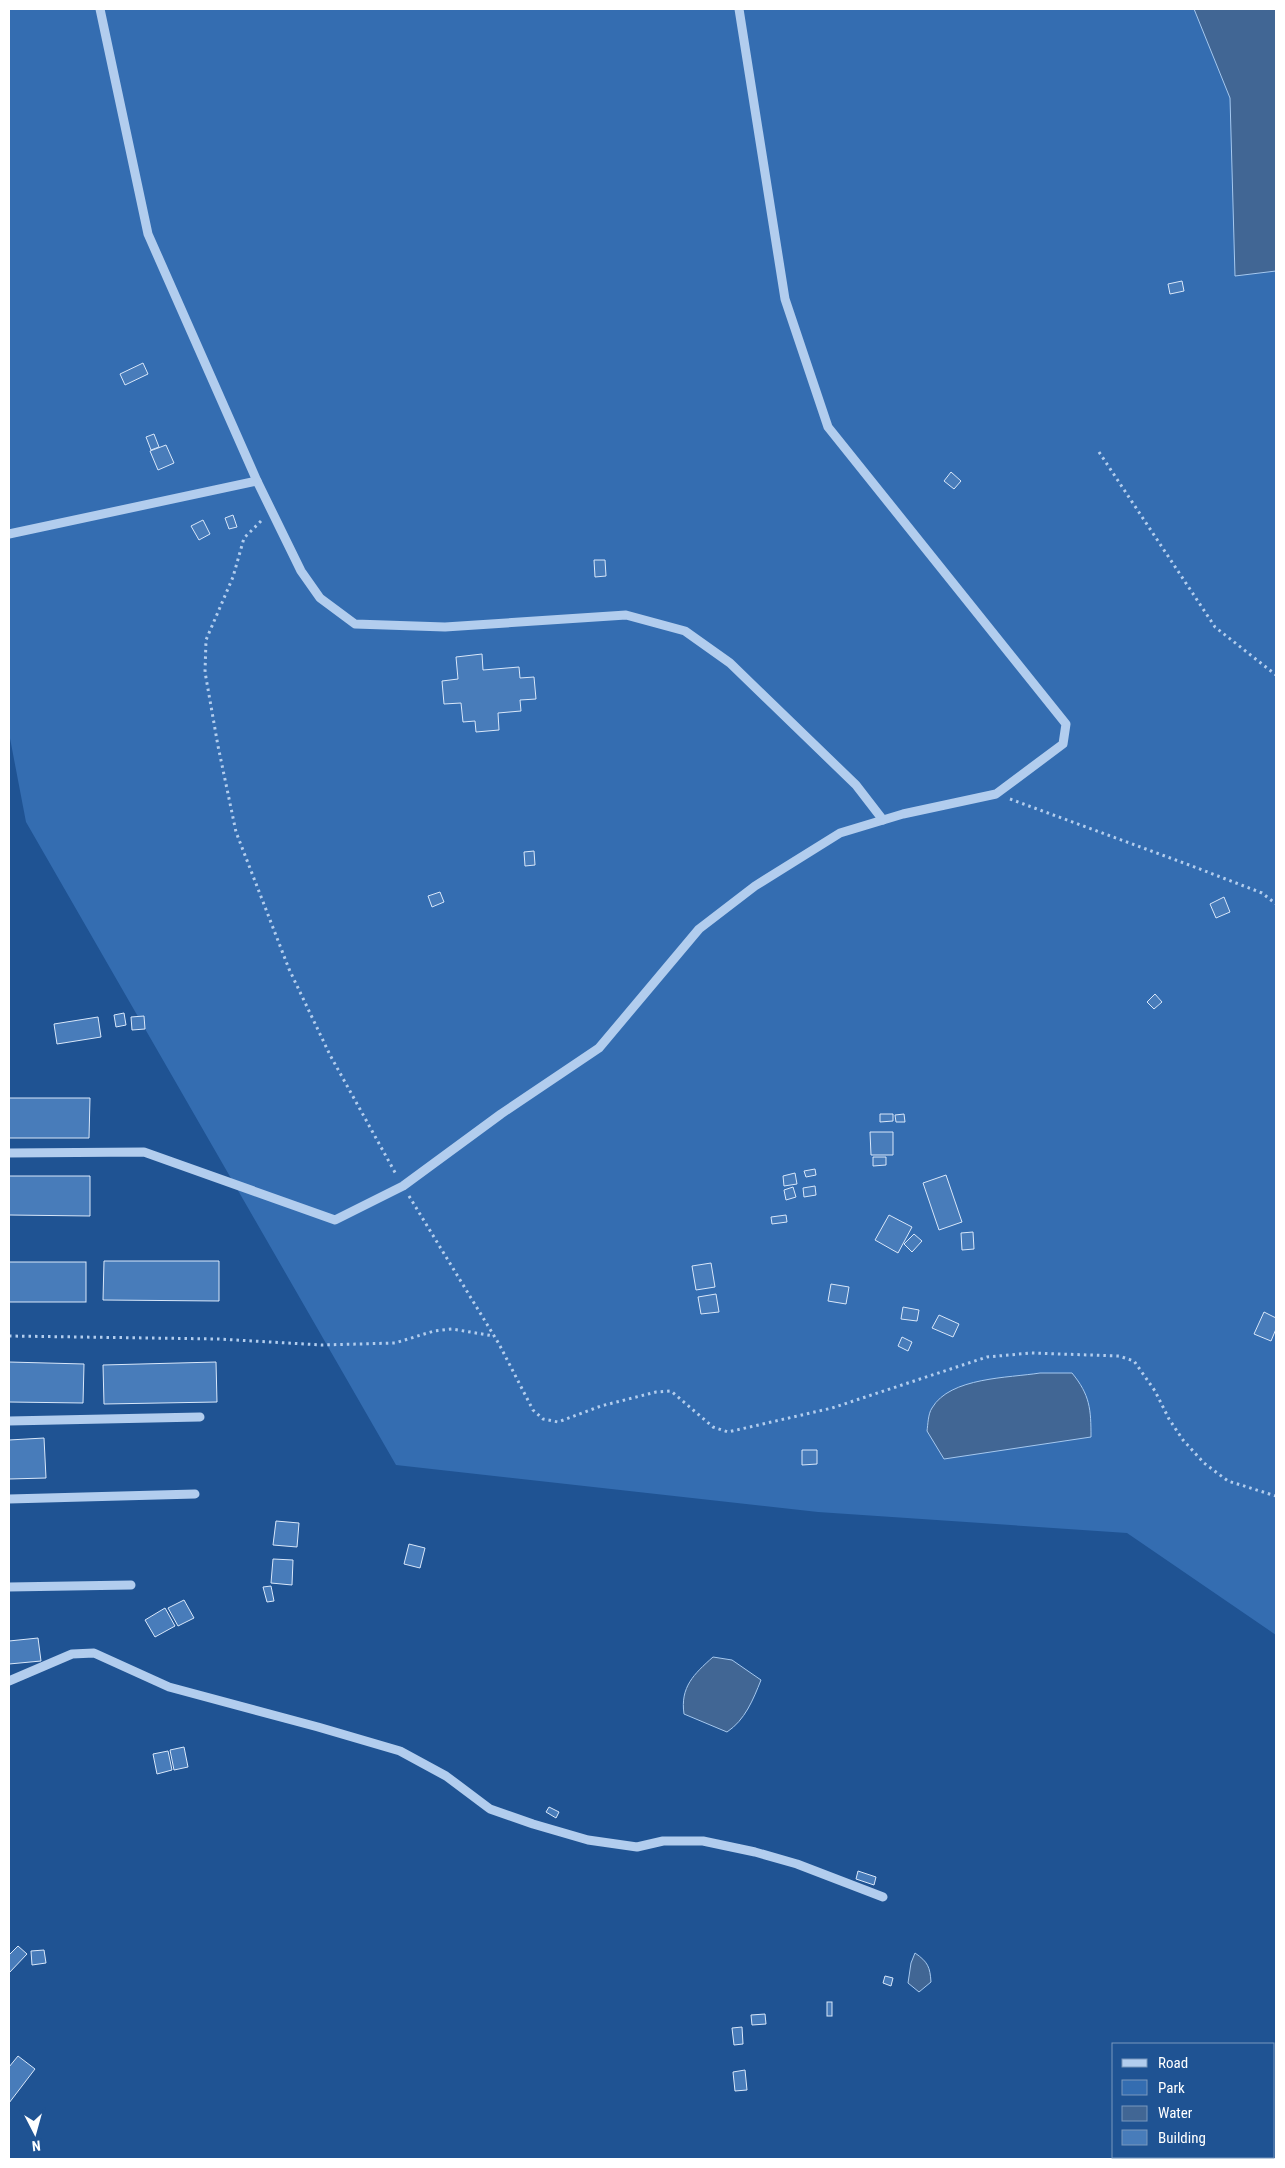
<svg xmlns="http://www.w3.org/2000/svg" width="1285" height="2168" font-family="'Roboto Condensed',sans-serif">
<rect width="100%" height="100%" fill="#1f5393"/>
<path fill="#346db1" d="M9 9H1276V1635L1127 1533 818 1512 396 1465 26 822 9 733Z"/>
<g fill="#416694" stroke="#a5c8ef">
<path d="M1194 9H1276V271L1235 276 1230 98Z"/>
<path d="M1040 1373H1072C1090 1395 1091 1409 1091 1437L944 1459 927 1431C928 1424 928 1414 932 1408 950 1377 1009 1378 1040 1373Z"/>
<path d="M713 1657 732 1660 761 1680C753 1700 745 1720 727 1732L684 1714C680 1687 694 1674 713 1657Z"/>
<path d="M915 1953C928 1962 930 1967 931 1982L919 1992 908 1983 911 1963Z"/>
</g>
<g fill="#487cba" stroke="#d8e7fa">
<path d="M1182 281 1184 291 1170 294 1168 284Z"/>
<path d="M143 363 148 374 125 385 120 374Z"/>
<path d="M154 434 159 447 151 450 146 437Z"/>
<path d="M166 445 174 463 158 470 150 451Z"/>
<path d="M951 472 961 481 954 489 944 481Z"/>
<path d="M233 515 237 527 229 529 225 518Z"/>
<path d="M203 520 210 534 199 540 191 526Z"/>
<path d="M594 560H605L606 576 595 577Z"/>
<path d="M482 654 483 670 519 667 520 678 534 677 536 699 520 700 521 711 498 713 499 730 476 732 475 721 463 722 461 703 444 704 442 681 458 679 456 657Z"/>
<path d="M534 851 535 865 525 866 524 852Z"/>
<path d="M440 892 444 902 432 907 428 896Z"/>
<path d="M1224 897 1230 912 1216 918 1210 904Z"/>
<path d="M1155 994 1162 1002 1154 1009 1147 1002Z"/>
<path d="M124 1013 126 1025 116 1027 114 1015Z"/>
<path d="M144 1016 145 1029 132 1030 131 1017Z"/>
<path d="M98 1017 101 1037 57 1044 54 1024Z"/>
<path d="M9 1098H90L89 1138H9Z"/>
<path d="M880 1114H893V1121L880 1122Z"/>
<path d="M904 1114 905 1122H896L895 1115Z"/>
<path d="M870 1132H893V1155H871Z"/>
<path d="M873 1157H886V1165L873 1166Z"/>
<path d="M815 1169 816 1175 806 1177 804 1171Z"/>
<path d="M795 1173 797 1184 784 1186 783 1176Z"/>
<path d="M946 1175 962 1222 939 1230 923 1183Z"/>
<path d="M9 1176H90V1216L9 1215Z"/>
<path d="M815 1186 816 1195 804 1197 803 1188Z"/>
<path d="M793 1187 796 1197 786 1200 784 1190Z"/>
<path d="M786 1215 787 1222 772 1224 771 1217Z"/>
<path d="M889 1215 912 1227 898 1253 875 1240Z"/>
<path d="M973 1232 974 1249 962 1250 961 1233Z"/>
<path d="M914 1234 922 1241 912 1252 904 1244Z"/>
<path d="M104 1261H219V1301L103 1300Z"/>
<rect x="9" y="1262" width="77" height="40"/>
<path d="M711 1263 715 1287 696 1290 692 1266Z"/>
<path d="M831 1284 849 1287 846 1304 828 1301Z"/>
<path d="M716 1294 719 1312 701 1314 698 1297Z"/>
<path d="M903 1307 919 1310 917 1321 901 1319Z"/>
<path d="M1264 1312 1276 1318V1329L1271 1341 1254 1334Z"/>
<path d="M939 1315 959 1324 953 1337 932 1328Z"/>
<path d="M902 1337 912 1342 908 1351 898 1346Z"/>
<path d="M9 1362 84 1364 83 1403 9 1402Z"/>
<path d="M216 1362 217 1402 104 1404 103 1365Z"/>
<path d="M44 1438 46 1478 9 1479V1440Z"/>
<path d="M802 1450H817V1464L802 1465Z"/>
<path d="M276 1521 299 1523 297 1547 273 1545Z"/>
<path d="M409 1544 425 1548 420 1568 404 1564Z"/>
<path d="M273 1559 293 1560 292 1585 271 1583Z"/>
<path d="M271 1586 274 1601 267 1602 263 1587Z"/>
<path d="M184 1600 194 1618 178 1626 168 1608Z"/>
<path d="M165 1608 175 1626 155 1637 145 1620Z"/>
<path d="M38 1638 41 1661 9 1664V1641Z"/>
<path d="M184 1747 188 1767 174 1770 170 1750Z"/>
<path d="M168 1751 172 1770 157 1774 153 1754Z"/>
<path d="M549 1807 559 1812 556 1818 546 1812Z"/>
<path d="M858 1871 876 1877 874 1885 856 1879Z"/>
<path d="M18 1946 27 1954 9 1973V1955Z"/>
<path d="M44 1950 46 1963 32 1965 31 1951Z"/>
<path d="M885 1976 893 1978 891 1986 883 1983Z"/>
<rect x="827" y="2002" width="5" height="14"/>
<path d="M765 2014 766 2024 752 2025 751 2015Z"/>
<path d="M742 2027 743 2044 734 2045 732 2028Z"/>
<path d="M18 2056 35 2069 9 2103V2067Z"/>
<path d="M745 2070 747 2090 735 2091 733 2072Z"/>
</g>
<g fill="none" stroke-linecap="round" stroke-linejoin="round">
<g stroke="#b2cdee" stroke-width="3" stroke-dasharray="2.5 4" stroke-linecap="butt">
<path d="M1099 452 1215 627 1276 675"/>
<path d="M261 521 244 538 233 577 206 640 205 672 218 746 236 832 289 969 330 1055 397 1176"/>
<path d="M1010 799 1192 866 1262 893 1276 904"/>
<path d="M409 1196 499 1344 533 1410 543 1419 558 1422 601 1406 656 1392 671 1391 713 1427 728 1432 832 1408 987 1357 1031 1353 1119 1356 1134 1361 1155 1391 1169 1419 1183 1440 1204 1463 1228 1481 1276 1496"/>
<path d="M9 1336 219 1339 322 1345 395 1343 434 1331 452 1329 494 1336"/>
</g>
<g stroke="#b2cdee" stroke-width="9">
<path d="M100 9 148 234 257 481 301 571 320 598 355 624 445 627 626 615 685 631 730 663 856 785 883 820"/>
<path d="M9 534 257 481"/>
<path d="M9 1153 144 1152 335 1220 403 1186 501 1114 599 1048 699 929 755 886 840 833 903 814 996 794 1063 744 1066 724 828 427 785 299 739 9"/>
<path d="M9 1421 200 1417"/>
<path d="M9 1499 195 1494"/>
<path d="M9 1587 131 1585"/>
<path d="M9 1681 72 1654 94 1653 169 1687 318 1727 400 1751 446 1776 490 1809 533 1824 588 1840 637 1847 663 1841H703L755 1852 797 1864 883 1897"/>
</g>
</g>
<rect width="1285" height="2168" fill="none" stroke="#ffffff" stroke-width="20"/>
<rect x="1112" y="2043" width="162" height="115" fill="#1f5393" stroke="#7998be"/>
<rect x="1122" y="2059" width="25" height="8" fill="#b2cdee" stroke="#7998be"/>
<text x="1158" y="2068" font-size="15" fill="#ffffff">Road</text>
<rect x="1122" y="2080" width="25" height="15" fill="#346db1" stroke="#7998be"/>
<text x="1158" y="2093" font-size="15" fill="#ffffff">Park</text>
<rect x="1122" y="2106" width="25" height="15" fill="#416694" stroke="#7998be"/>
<text x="1158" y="2118" font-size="15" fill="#ffffff">Water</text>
<rect x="1122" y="2130" width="25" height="15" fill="#487cba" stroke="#7998be"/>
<text x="1158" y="2143" font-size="15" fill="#ffffff">Building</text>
<g transform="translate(35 2133) rotate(174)" stroke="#1f5393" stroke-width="4" paint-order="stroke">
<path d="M0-4L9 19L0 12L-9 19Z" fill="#ffffff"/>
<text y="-8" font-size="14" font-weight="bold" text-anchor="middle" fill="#ffffff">N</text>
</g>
</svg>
